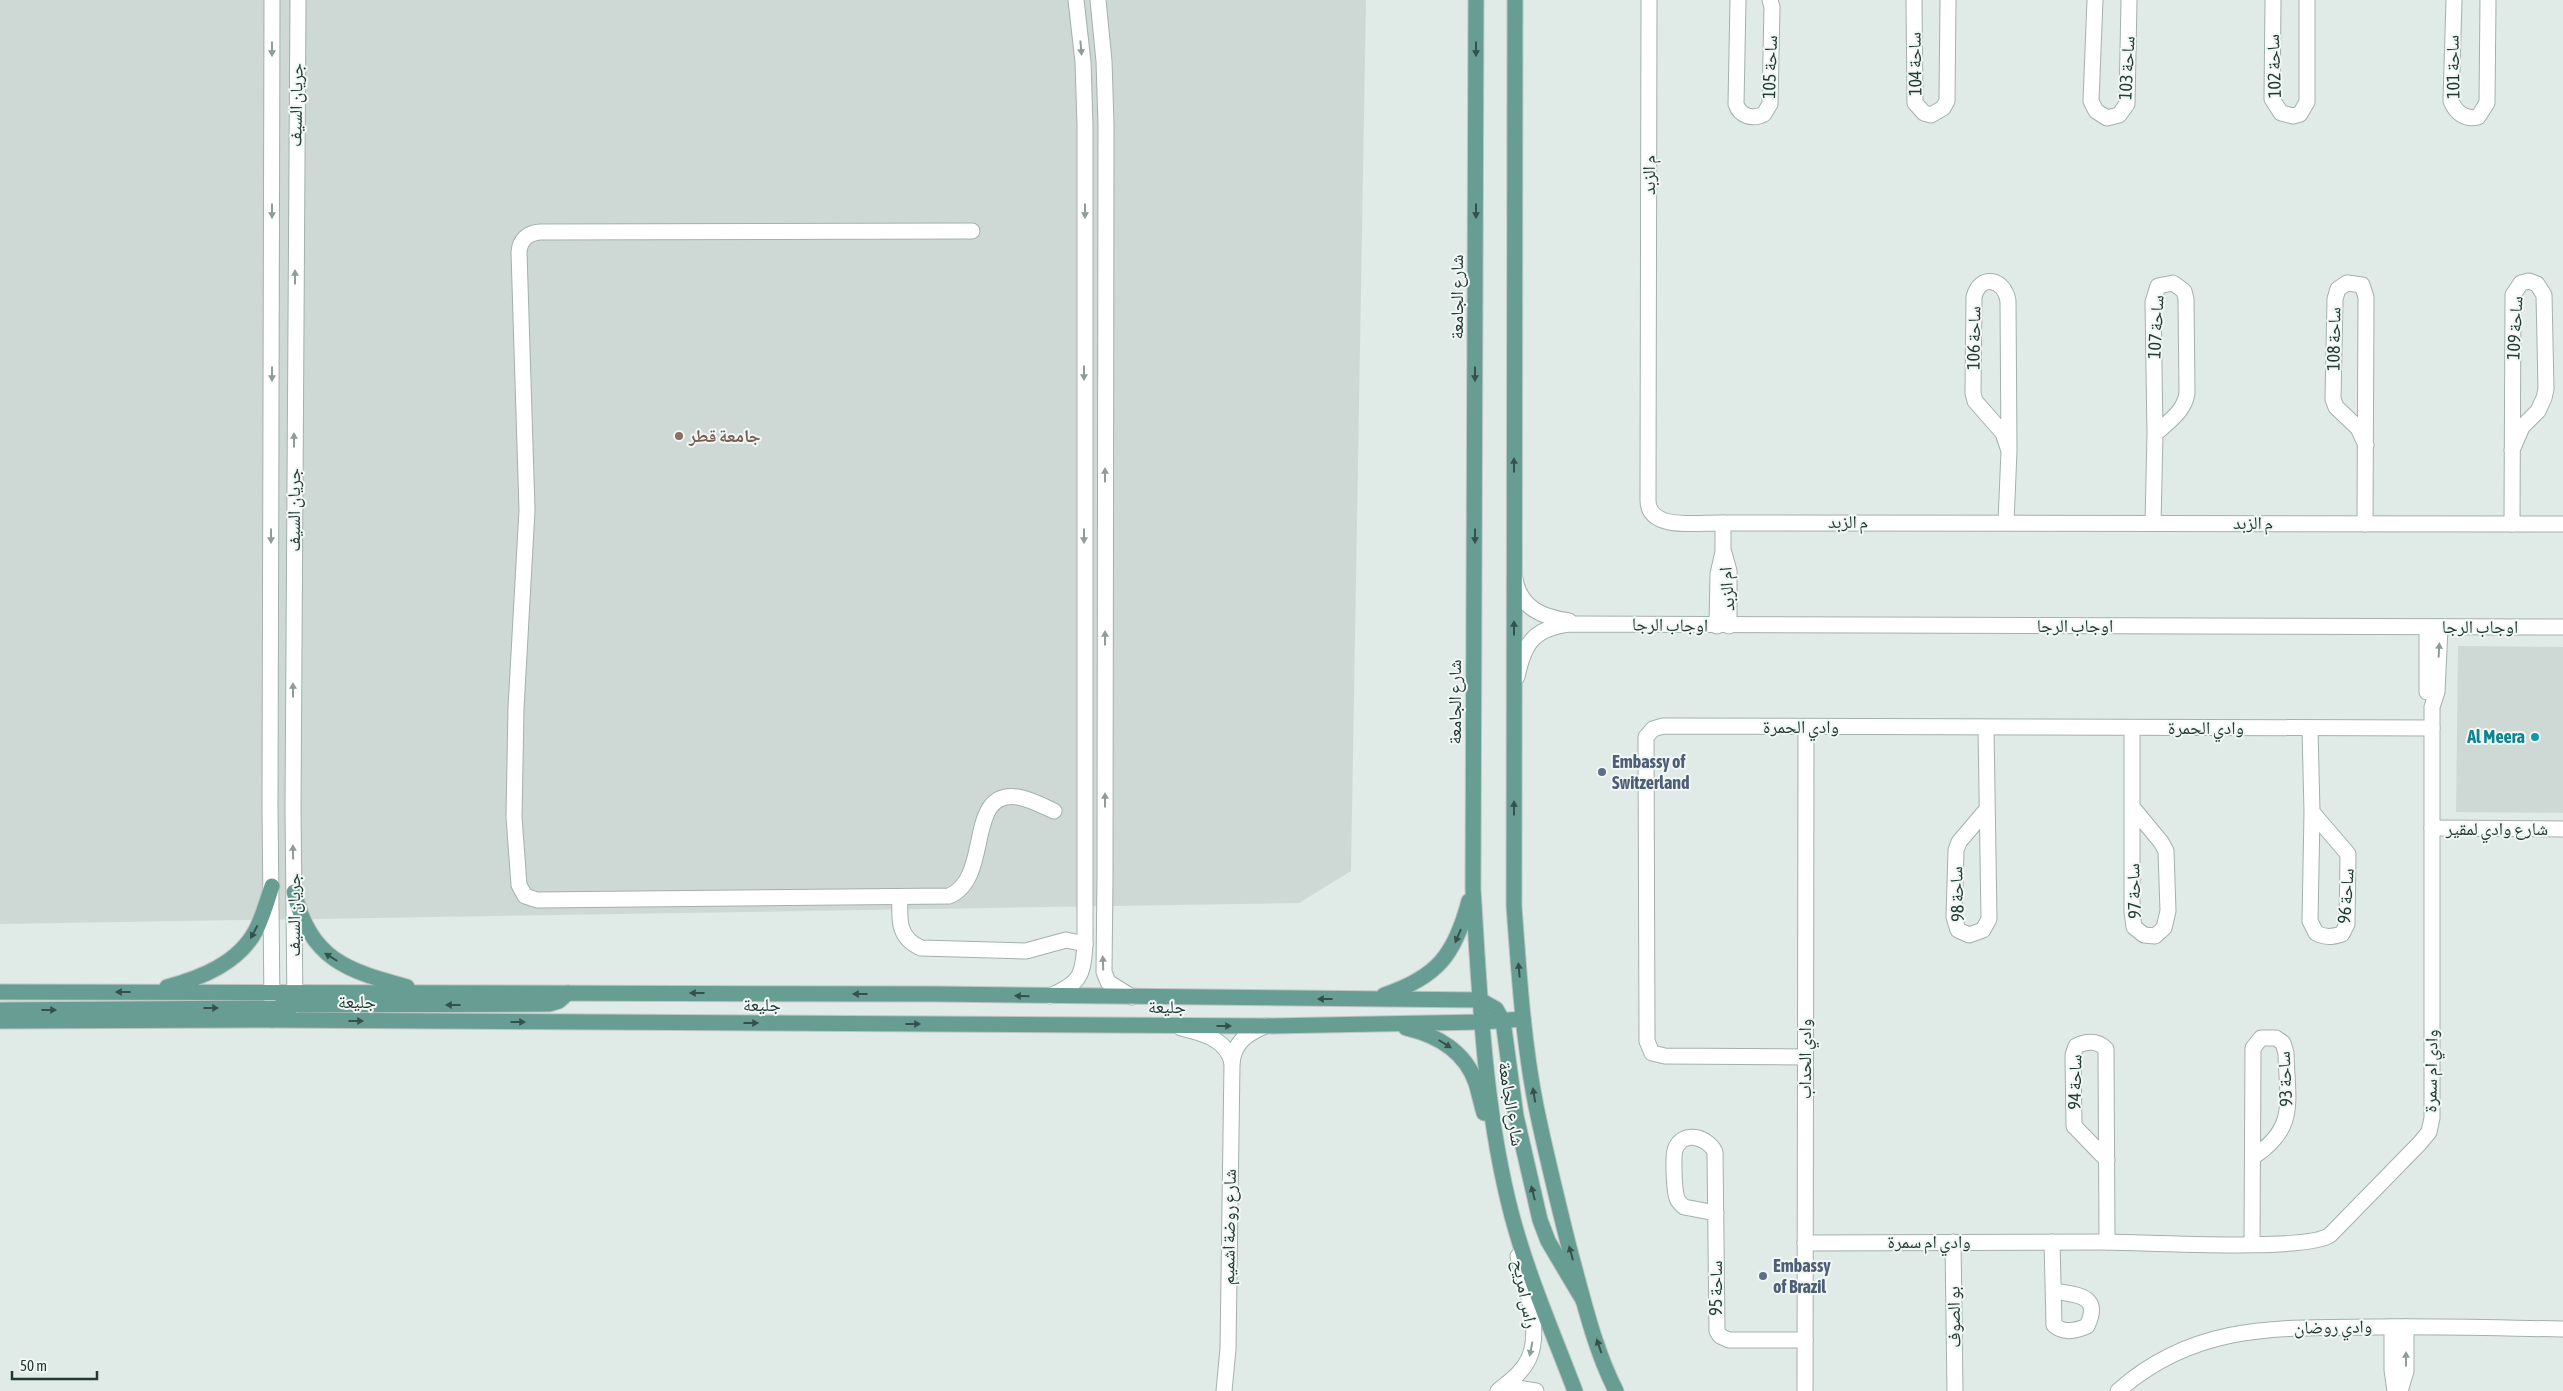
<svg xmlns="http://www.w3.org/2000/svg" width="2563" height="1391" font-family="'Asap Condensed','Noto Naskh Arabic',sans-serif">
<rect width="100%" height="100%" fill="#e0eae6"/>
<g fill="#ced9d5">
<path d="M0 0H1366L1351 871 1299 903 0 924Z"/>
<path d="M2458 646 2563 647V813L2456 812Z"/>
</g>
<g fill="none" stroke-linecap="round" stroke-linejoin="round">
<g stroke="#a3b1ad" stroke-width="17">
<g id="minor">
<path d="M1098 0 1104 61 1106 124 1105 878 1104 972 1108 982 1132 997"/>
<path d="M1649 0 1648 500C1648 532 1700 522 1723 523L2563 524"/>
<path d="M1738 0 1736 104C1740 116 1752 120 1764 114L1770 104 1772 7 1770 0"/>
<path d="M1914 0 1915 103 1924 113 1931 115 1943 108 1947 101 1948 0"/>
<path d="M2095 0 2091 101 2096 111 2107 118 2119 115 2127 104 2129 0"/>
<path d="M2273 0 2272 99 2281 113 2293 116 2300 114 2307 102V0"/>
<path d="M2454 0 2451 101C2456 113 2465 120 2478 117L2487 103 2488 0"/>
<path d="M972 231 540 232C527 233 520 240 519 252L527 510 516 708 514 817 519 885 525 896 537 900 949 896C993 878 964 789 1018 797 1030 799 1043 806 1054 811"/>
<path d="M2512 450 2522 427 2538 411 2544 398 2546 389 2544 295 2537 284 2529 281 2521 283 2513 295 2512 524"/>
<path d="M2006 522 2009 451 2008 301C2005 279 1980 273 1974 297L1973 393 1975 401 2003 433 2009 451"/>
<path d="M2153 523 2155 434 2153 302 2158 286 2173 283 2184 291 2186 299 2187 393C2185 411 2168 422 2155 434"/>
<path d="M2365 524 2366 297 2362 285 2347 283 2338 289 2335 299 2333 399 2336 407 2358 428 2366 445"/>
<path d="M1724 553 1729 571V626"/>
<path d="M1515 579C1520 608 1542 617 1569 621"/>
<path d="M1717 626 1718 574 1723 552V523"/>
<path d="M2427 627V692"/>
<path d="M1517 677C1524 643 1534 628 1570 624L2563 627"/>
<path d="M1986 728 1989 919 1983 930 1969 935 1958 930 1954 917 1956 850 1959 842 1987 809"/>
<path d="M2132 728V912L2134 927 2144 935 2155 936 2164 928 2168 911 2166 851 2161 842 2133 808"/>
<path d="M2310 729 2312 812 2310 921 2316 933C2326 938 2332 937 2342 934L2347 924 2348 854 2312 812"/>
<path d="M2432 828 2563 829"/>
<path d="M900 897C899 920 898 938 921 948L1026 951 1066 940 1085 944"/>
<path d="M1050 996C1081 983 1083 975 1085 944V125L1083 62 1076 0"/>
<path d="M272 1006 270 807 272 0"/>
<path d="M295 1006 293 809 298 0"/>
<path d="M1181 1028C1202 1033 1227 1039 1232 1063"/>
<path d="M1805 1057 1665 1056 1652 1053 1647 1041 1646 737 1653 729 1663 726 2432 728"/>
<path d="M2107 1160 2074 1126 2073 1055 2076 1046C2087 1041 2097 1040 2106 1049L2107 1242"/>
<path d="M1716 1213 1684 1207C1681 1204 1678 1202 1677 1198 1674 1191 1673 1157 1675 1150 1682 1129 1708 1137 1715 1152L1717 1331 1720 1336 1729 1340H1805"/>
<path d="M1953 1242 1955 1391"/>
<path d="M2052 1242 2054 1325C2064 1334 2076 1331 2087 1326 2102 1295 2077 1295 2054 1291"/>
<path d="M1805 1243C1905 1242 2005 1242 2104 1242 2143 1242 2307 1252 2330 1235L2419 1144 2429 1132 2432 1118V707L2437 692 2440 627"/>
<path d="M2252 1244 2253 1048 2261 1038H2276L2283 1043 2286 1053C2287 1101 2298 1128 2253 1157"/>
<path d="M2392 1327V1370L2395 1391"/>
<path d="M1224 1391 1228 1349 1232 1063C1234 1042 1247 1034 1265 1026"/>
<path d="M1498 1391C1510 1381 1523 1372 1529 1358 1542 1330 1525 1284 1518 1256"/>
<path d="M1503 1391 1518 1388 1536 1391"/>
<path d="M1805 1391 1806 727"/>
<path d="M2118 1391C2195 1323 2277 1328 2373 1327 2436 1326 2500 1328 2563 1329"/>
<path d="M2400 1391 2406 1371V1327"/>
</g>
</g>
<g stroke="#bdc4c2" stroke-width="17">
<g id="major">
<path d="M1476 0 1473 889C1480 999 1484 1110 1512 1216 1528 1276 1553 1333 1575 1391"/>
<path d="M1515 0 1514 906C1519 973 1523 1041 1536 1106 1546 1155 1558 1203 1570 1251 1583 1298 1594 1348 1616 1391"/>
<path d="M294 892C311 960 346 970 407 987"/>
<path d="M167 987C201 978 239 963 256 930 263 916 267 901 272 886"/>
<path d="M0 992 935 994 1480 1000 1496 1009 1503 1021 1516 1116 1540 1220 1548 1241 1583 1300"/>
<path d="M1384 995C1438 977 1455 954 1469 901"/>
<path d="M0 1010 266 1008H277L289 1002"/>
<path d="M272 1020 283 1010 295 1005 549 1004 559 1001 568 993"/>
<path d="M0 1021 272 1020 1265 1026 1482 1022 1523 1019"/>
<path d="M1406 1028C1436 1035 1465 1051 1476 1083 1479 1093 1481 1103 1484 1113"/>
</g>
</g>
<use href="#minor" stroke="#fff" stroke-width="15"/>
<use href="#major" stroke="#679d92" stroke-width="15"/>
</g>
<defs><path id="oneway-solid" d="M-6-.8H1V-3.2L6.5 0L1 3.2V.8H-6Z" transform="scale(1.25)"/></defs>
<g fill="#909c9a">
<use href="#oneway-solid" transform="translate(1081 48) rotate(85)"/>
<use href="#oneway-solid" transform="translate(272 49) rotate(90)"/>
<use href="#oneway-solid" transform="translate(272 211) rotate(90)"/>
<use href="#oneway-solid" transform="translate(1085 211) rotate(90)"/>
<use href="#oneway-solid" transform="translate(295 277) rotate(-90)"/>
<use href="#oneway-solid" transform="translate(1084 373) rotate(90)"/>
<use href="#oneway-solid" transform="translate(272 374) rotate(90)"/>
<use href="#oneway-solid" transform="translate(294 440) rotate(-90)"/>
<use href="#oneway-solid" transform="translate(1105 475) rotate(-90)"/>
<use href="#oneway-solid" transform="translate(271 536) rotate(90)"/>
<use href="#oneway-solid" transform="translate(1084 536) rotate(90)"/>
<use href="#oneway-solid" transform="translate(1105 638) rotate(-90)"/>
<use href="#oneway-solid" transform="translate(2439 650) rotate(-87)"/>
<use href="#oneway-solid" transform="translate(293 690) rotate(-90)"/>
<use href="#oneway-solid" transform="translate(1105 800) rotate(-90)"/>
<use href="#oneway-solid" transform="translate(293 852) rotate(-91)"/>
<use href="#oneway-solid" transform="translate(1103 963) rotate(-92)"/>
<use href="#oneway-solid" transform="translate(1531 1349) rotate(101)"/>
<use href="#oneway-solid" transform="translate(2406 1359) rotate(-90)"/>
</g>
<g fill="#33524c">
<use href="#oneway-solid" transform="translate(1476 49) rotate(90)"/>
<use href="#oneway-solid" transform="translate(1476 211) rotate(90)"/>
<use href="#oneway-solid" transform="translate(1475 374) rotate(90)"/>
<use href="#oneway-solid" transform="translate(1514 465) rotate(-90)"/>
<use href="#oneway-solid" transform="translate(1475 536) rotate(90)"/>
<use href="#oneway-solid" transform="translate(1514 628) rotate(-90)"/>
<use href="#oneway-solid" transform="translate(1514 808) rotate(-90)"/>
<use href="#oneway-solid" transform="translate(254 932) rotate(118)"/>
<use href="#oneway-solid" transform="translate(1458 936) rotate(113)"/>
<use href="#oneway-solid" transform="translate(331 957) rotate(-148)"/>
<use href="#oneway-solid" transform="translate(1519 970) rotate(-95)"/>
<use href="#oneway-solid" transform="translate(123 992) rotate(-180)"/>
<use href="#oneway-solid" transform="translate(697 993) rotate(-180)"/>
<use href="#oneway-solid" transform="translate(860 994) rotate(-180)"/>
<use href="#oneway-solid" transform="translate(1022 996) rotate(-179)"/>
<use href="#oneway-solid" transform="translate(1325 999) rotate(-180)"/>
<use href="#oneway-solid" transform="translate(453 1005) rotate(180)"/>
<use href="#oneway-solid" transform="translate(211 1008)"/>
<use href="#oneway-solid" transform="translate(49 1010)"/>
<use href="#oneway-solid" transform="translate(356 1021)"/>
<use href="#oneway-solid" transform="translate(518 1022)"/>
<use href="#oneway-solid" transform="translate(751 1023)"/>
<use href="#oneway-solid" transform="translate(913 1024)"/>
<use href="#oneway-solid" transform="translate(1224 1026)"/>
<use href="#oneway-solid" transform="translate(1445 1044) rotate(32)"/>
<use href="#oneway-solid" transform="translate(1534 1095) rotate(-99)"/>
<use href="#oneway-solid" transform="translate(1533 1193) rotate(-104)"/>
<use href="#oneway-solid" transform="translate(1571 1253) rotate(-105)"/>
<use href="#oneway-solid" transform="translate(1599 1346) rotate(-109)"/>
</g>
<circle fill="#8d6e63" stroke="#f0f7f4" stroke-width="2" cx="679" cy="436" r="5"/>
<circle fill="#0f9aa8" stroke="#f0f7f4" stroke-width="2" cx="2535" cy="737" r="5"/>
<g fill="#5c6f8a" stroke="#f0f7f4" stroke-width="2">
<circle cx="1602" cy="772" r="5"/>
<circle cx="1763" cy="1276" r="5"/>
</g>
<g text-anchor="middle" stroke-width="4" stroke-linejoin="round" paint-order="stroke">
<g font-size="18" fill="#223934" stroke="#f0f7f4">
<text transform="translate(1915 64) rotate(-91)" y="6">ساحة 104</text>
<text transform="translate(2274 66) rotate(-92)" y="6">ساحة 102</text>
<text transform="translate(1770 67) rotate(-88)" y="6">ساحة 105</text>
<text transform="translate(2453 67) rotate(-91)" y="6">ساحة 101</text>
<text transform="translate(2127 68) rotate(-87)" y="6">ساحة 103</text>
<text transform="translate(296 105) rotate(-89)" y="6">جريان السيف</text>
<text transform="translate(1649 175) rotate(-90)" y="6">م الزبد</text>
<text transform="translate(1457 297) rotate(-90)" y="6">شارع الجامعة</text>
<text transform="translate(2156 327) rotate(-87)" y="6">ساحة 107</text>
<text transform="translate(2515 328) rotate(-87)" y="6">ساحة 109</text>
<text transform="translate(1974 338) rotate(-89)" y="6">ساحة 106</text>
<text transform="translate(2334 339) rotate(-89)" y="6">ساحة 108</text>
<text transform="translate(294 510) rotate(-90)" y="6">جريان السيف</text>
<text x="1848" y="528">م الزبد</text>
<text x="2253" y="529">م الزبد</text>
<text transform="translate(1727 589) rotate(-94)" y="6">ام الزبد</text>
<text transform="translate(1670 625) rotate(1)" y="6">اوجاب الرجا</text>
<text x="2075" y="632">اوجاب الرجا</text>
<text x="2480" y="633">اوجاب الرجا</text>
<text transform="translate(1455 702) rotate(-90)" y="6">شارع الجامعة</text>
<text x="1801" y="733">وادي الحمرة</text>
<text x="2206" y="734">وادي الحمرة</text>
<text x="2497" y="835">شارع وادي لمقير</text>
<text transform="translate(2134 891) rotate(-92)" y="6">ساحة 97</text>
<text transform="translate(1957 894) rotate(-92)" y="6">ساحة 98</text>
<text transform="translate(2346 896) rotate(-86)" y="6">ساحة 96</text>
<text transform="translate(294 915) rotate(-90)" y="6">جريان السيف</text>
<text x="357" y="1008">جليعة</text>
<text x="762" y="1011">جليعة</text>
<text x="1167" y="1013">جليعة</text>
<text transform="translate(1805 1059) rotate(-90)" y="6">وادي الحداب</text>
<text transform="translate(2431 1071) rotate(-89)" y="6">وادي ام سمرة</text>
<text transform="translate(2285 1079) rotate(-93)" y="6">ساحة 93</text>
<text transform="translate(2075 1082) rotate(-89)" y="6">ساحة 94</text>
<text transform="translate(1511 1104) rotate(81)" y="6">شارع الجامعة</text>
<text transform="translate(1229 1227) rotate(-89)" y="6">شارع روضة اشميم</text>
<text x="1929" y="1248">وادي ام سمرة</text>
<text transform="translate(1716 1288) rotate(-90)" y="6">ساحة 95</text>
<text transform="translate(1525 1294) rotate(79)" y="6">راس امريح</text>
<text transform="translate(1954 1317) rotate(-91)" y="6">بو الصوف</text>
<text transform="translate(2333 1327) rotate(-1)" y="6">وادي روضان</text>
</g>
<g font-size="18" font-weight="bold" fill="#785e54" stroke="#f0f7f4" text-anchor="start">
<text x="689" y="442">جامعة قطر</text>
</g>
<g font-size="18" font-weight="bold" fill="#0d838f" stroke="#f0f7f4" text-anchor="end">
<text x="2525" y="743">Al Meera</text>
</g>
<g font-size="18" font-weight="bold" fill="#4e5e75" stroke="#f0f7f4" text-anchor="start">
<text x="1612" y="768">Embassy of<tspan x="1612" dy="21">Switzerland</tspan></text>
<text x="1773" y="1272">Embassy<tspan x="1773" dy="21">of Brazil</tspan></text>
</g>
</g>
<path d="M12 1371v8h85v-8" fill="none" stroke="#223934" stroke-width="2.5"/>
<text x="20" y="1371" font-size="15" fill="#223934" stroke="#f0f7f4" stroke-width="4" paint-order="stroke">50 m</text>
</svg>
